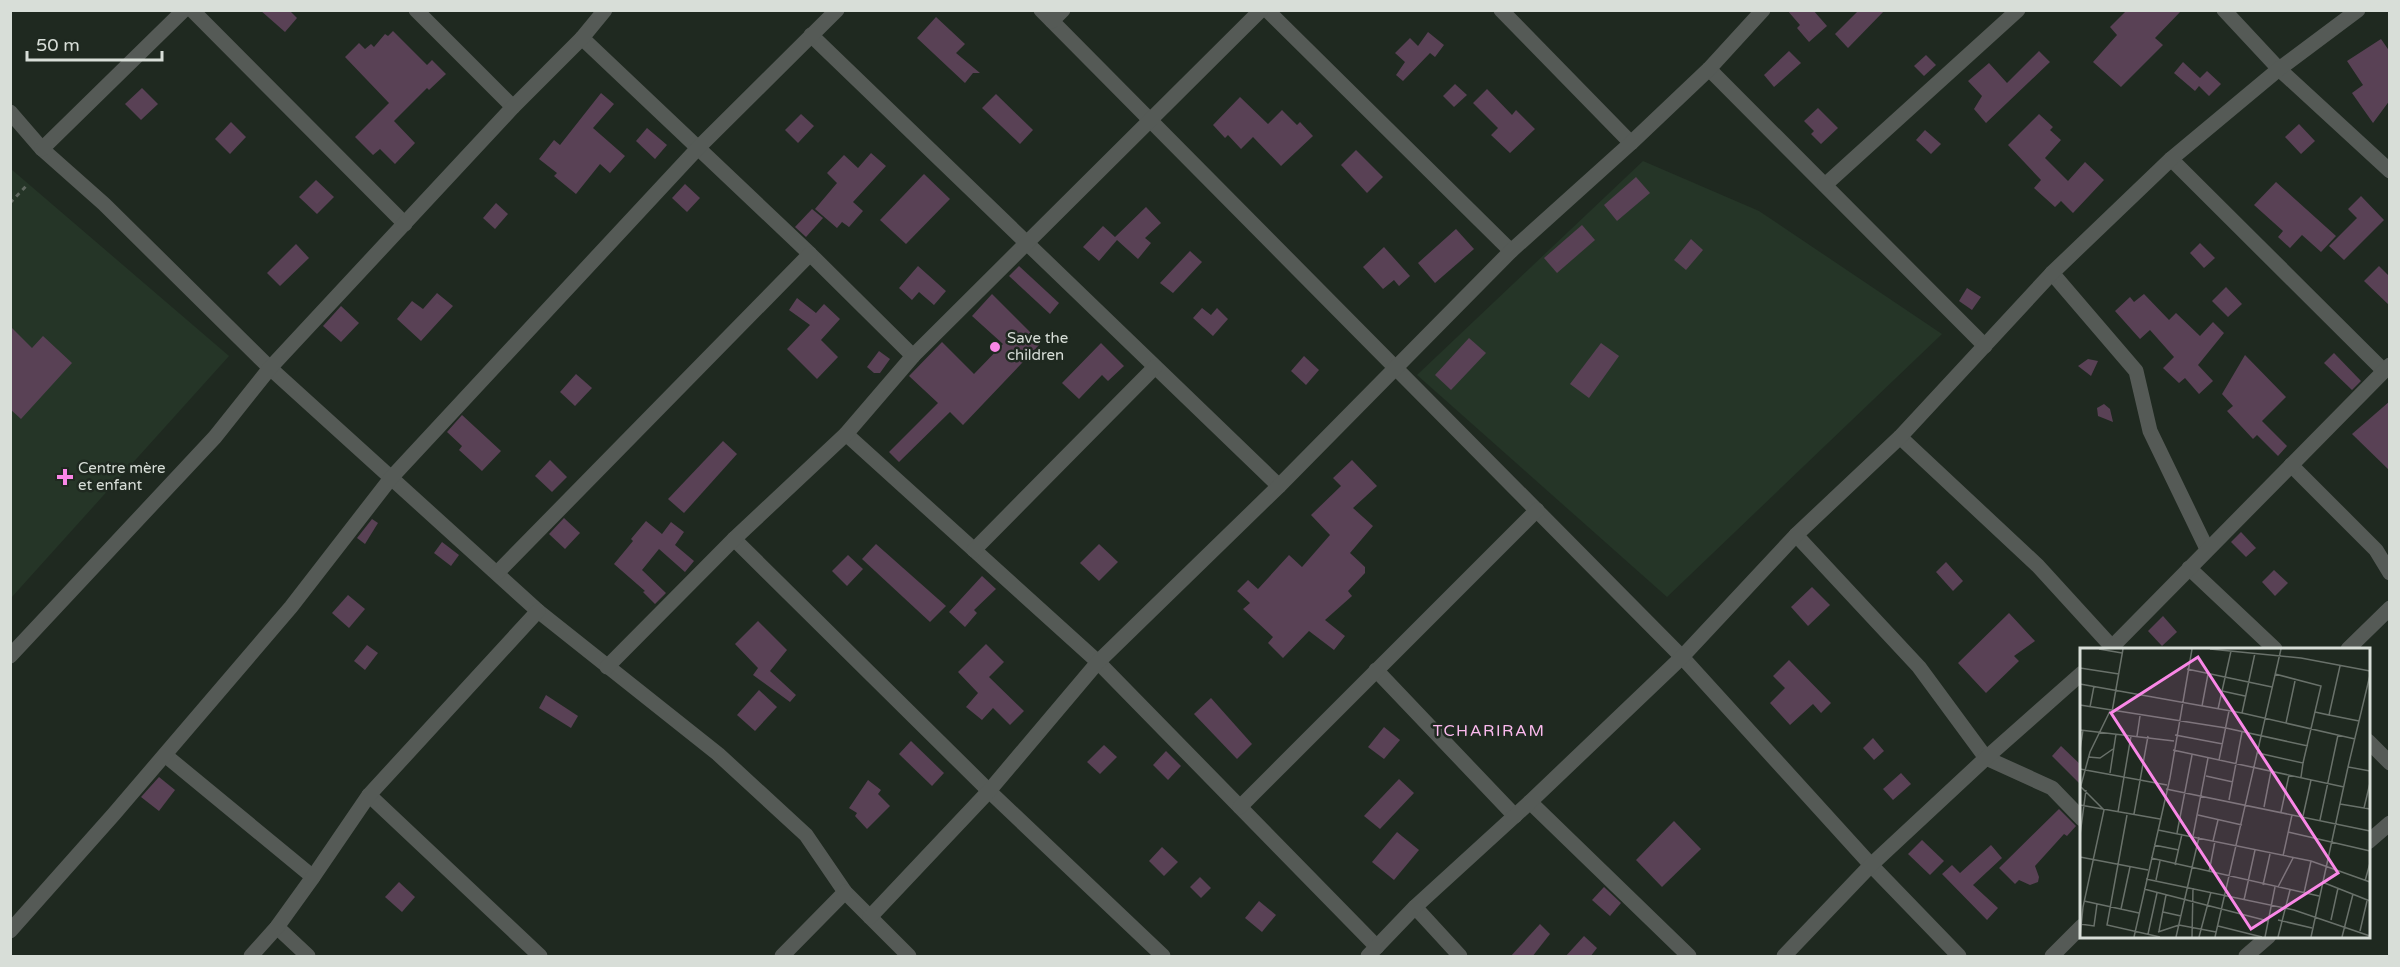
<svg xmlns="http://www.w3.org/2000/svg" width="2400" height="967" font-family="'Varela Round',sans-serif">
<rect width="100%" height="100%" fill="#1f2920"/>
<g fill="#253527">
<path d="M1643 161 1759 211 1942 334 1667 597 1417 375Z"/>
<path d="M11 169 229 356 11 598Z"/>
</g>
<g fill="#594155">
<path d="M260 10H289L297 18 285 32Z"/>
<path d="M1787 10H1813L1827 26 1809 42 1797 28 1800 25Z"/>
<path d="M1859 10H1885L1848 48 1835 34Z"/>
<path d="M2127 10H2182L2155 38 2163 45 2121 87 2093 62 2117 35 2110 27Z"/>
<path d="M936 17 965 44 956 53 980 73H973L965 83 917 38Z"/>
<path d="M393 31 427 65 432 60 446 74 429 90 427 88 394 121 415 143 395 164 380 149 373 155 355 137 389 103 345 57 359 43 365 49 371 44 374 47 385 34 388 36Z"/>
<path d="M1428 32 1444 45 1435 57 1430 53 1403 81 1396 75 1405 62 1395 53 1410 38 1418 46Z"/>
<path d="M2381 39 2390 52V100L2373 123 2352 93 2363 85 2347 61Z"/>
<path d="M1789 51 1801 63 1774 87 1764 75Z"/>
<path d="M2039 51 2050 62 1986 123 1974 109 1982 96 1968 81 1989 63 2007 83Z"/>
<path d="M1926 55 1936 65 1924 76 1914 66Z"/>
<path d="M2183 62 2200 78 2207 71 2221 84 2209 96 2199 86 2195 91 2174 73Z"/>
<path d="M1455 84 1467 95 1454 107 1443 96Z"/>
<path d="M142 88 158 104 141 120 125 104Z"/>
<path d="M1487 89 1512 115 1516 110 1535 129 1510 153 1491 135 1498 128 1473 103Z"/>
<path d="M601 93 614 104 593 128 625 156 610 173 600 164 576 194 554 176 557 173 539 159 554 140 560 145Z"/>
<path d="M996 94 1033 130 1020 144 982 108Z"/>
<path d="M1240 97 1268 124 1282 110 1297 125 1300 122 1313 136 1281 166 1253 137 1241 149 1228 135 1225 138 1213 125Z"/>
<path d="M1818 108 1838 128 1821 144 1811 134 1814 131 1804 121Z"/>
<path d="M801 114 814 126 798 143 785 130Z"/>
<path d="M2039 114 2053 127 2050 130 2061 140 2045 158 2068 181 2085 162 2104 180 2073 213 2061 201 2055 207 2034 188 2041 180 2008 145Z"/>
<path d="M231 122 246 137 230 154 215 139Z"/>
<path d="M2299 124 2315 141 2301 154 2285 137Z"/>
<path d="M647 128 667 145 655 159 636 141Z"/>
<path d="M1925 130 1941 144 1931 154 1916 140Z"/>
<path d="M1356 150 1383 177 1367 193 1341 165Z"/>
<path d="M871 153 886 166 853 202 863 211 849 227 842 222 837 228 815 209 837 183 827 173 844 155 858 168Z"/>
<path d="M924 174 950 199 906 244 880 220Z"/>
<path d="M1636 177 1650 193 1617 221 1604 205Z"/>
<path d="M316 180 334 197 317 214 299 197Z"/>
<path d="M2276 182 2336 236 2321 252 2302 235 2290 248 2278 237 2283 231 2254 205Z"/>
<path d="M685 184 700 198 687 212 672 198Z"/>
<path d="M2361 196 2384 220 2344 260 2329 246 2357 218 2348 209Z"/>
<path d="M496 203 508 214 495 229 483 218Z"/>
<path d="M1146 207 1161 223 1145 238 1151 243 1138 259 1117 240 1099 261 1083 247 1103 226 1115 237Z"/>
<path d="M812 209 823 218 806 237 795 227Z"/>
<path d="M1582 225 1595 240 1557 273 1544 258Z"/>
<path d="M1456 229 1474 249 1435 283 1418 263Z"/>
<path d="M1691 239 1703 250 1686 270 1674 260Z"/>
<path d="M2200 243 2215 258 2204 268 2190 253Z"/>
<path d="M296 244 309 258 280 286 267 273Z"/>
<path d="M1384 247 1410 276 1399 286 1394 280 1383 289 1363 267Z"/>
<path d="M1190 251 1202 262 1173 293 1160 283Z"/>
<path d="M918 266 946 291 934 305 919 292 912 300 899 288Z"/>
<path d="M1019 266 1059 303 1050 314 1009 276Z"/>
<path d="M2379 266 2390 277V306L2364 281Z"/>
<path d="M2226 287 2242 304 2228 317 2212 301Z"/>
<path d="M1967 288 1981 297 1972 310 1959 301Z"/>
<path d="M437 293 453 306 421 341 397 319 412 301 423 309Z"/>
<path d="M992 294 1041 343 963 425 950 412 899 462 889 452 938 403 909 376 942 342 974 374 1003 344 972 316Z"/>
<path d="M2144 294 2169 320 2176 313 2200 336 2213 322 2224 333 2198 365 2213 381 2199 394 2185 378 2179 383 2163 368 2174 357 2150 330 2140 339 2115 311 2130 297 2134 302Z"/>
<path d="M797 298 816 313 824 304 840 319 821 340 838 357 817 379 787 349 810 325 789 310Z"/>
<path d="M341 306 359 323 341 342 323 326Z"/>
<path d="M1202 308 1211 315 1217 308 1228 319 1213 336 1193 318Z"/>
<path d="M10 326 32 348 43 336 72 363 21 419 10 409Z"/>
<path d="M1469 338 1486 353 1451 390 1435 375Z"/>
<path d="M1101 343 1124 366 1108 381 1102 375 1079 399 1062 383Z"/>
<path d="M1601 343 1619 356 1589 398 1570 384Z"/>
<path d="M879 351 890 359 880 373H874L867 367Z"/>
<path d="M2334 353 2361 381 2352 390 2324 363Z"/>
<path d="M2245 355 2286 397 2262 421 2287 446 2278 456 2257 435 2253 439 2227 411 2233 406 2222 394Z"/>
<path d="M1304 356 1319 370 1306 385 1291 371Z"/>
<path d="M2088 359 2098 361 2091 376 2078 366Z"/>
<path d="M576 374 592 388 575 406 560 392Z"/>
<path d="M2390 401V471L2352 434Z"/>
<path d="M2104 404 2110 409 2113 422 2098 416 2097 408Z"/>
<path d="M462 415 501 451 482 471 459 450 462 446 447 432Z"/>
<path d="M723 441 737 454 684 513 668 499Z"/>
<path d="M550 460 567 477 552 492 535 476Z"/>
<path d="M1352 460 1377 486 1353 508 1373 526 1350 553 1365 567V573L1348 591 1352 596 1325 620 1345 636 1334 650 1309 631 1283 658 1268 643 1273 637 1243 609 1250 603 1237 591 1248 580 1258 589 1289 555 1302 567 1330 535 1311 515 1341 486 1333 478Z"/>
<path d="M564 518 580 533 565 549 549 534Z"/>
<path d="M372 519 378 523 365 544 357 538Z"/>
<path d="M646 521 662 534 671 522 684 532 675 545 694 561 685 572 659 549 642 570 666 593 655 604 643 592 645 591 614 564 633 541 631 539Z"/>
<path d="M2241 532 2256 548 2246 557 2231 542Z"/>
<path d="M442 542 459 555 451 566 434 553Z"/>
<path d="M876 544 946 606 930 622 862 559Z"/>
<path d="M1099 544 1118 562 1099 581 1080 563Z"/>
<path d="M848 555 863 569 847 586 832 571Z"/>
<path d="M1946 562 1963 581 1953 591 1936 572Z"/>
<path d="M2274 570 2288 583 2275 596 2262 582Z"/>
<path d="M982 576 996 589 974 610 977 613 965 627 949 612Z"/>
<path d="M1812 587 1830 605 1808 626 1791 607Z"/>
<path d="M348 595 365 609 349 628 332 613Z"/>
<path d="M2009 613 2035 641 2014 656 2019 661 1986 693 1958 663Z"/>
<path d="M2163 616 2177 632 2162 646 2148 631Z"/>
<path d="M758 621 787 650 770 671 796 695 790 702 753 675 758 668 735 644Z"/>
<path d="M986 644 1004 662 989 677 1024 711 1010 725 993 708 982 720 966 707 978 693 958 672Z"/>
<path d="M367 645 378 653 365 670 354 661Z"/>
<path d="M1789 660 1831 703 1821 713 1813 704 1790 725 1770 703 1785 688 1773 676Z"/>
<path d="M759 690 777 707 755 731 737 715Z"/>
<path d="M546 695 578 716 571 728 539 708Z"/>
<path d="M1211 698 1252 744 1237 759 1194 714Z"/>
<path d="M1384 727 1400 740 1384 759 1368 747Z"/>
<path d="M1873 738 1884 751 1874 760 1863 748Z"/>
<path d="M911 741 944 773 932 786 899 754Z"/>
<path d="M1104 745 1117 757 1100 774 1087 762Z"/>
<path d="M2061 746 2082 766V786L2052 756Z"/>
<path d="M1166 751 1181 766 1168 780 1153 765Z"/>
<path d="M1901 773 1911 784 1893 800 1883 789Z"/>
<path d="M159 777 175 790 159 811 141 797Z"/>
<path d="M1399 779 1414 793 1380 829 1364 816Z"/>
<path d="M868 780 881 790 878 794 890 806 867 829 855 816 857 813 849 808Z"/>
<path d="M2059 809 2076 826 2067 836 2064 834 2035 866 2039 877 2038 882 2030 885 2019 880 2015 884 1999 868Z"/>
<path d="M1674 821 1701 849 1662 887 1636 860Z"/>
<path d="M1397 832 1419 850 1394 880 1372 862Z"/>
<path d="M1922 840 1944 861 1930 875 1908 854Z"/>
<path d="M1991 845 2002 858 1973 885 1998 908 1987 920 1942 874 1952 865 1960 873Z"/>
<path d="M1162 847 1178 862 1164 876 1149 861Z"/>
<path d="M1200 877 1211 888 1201 898 1190 887Z"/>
<path d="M399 882 415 897 402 912 385 897Z"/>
<path d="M1604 887 1621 903 1610 916 1592 900Z"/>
<path d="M1259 901 1276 915 1262 932 1245 918Z"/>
<path d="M1540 924 1550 934 1532 957H1510Z"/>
<path d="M1584 936 1597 948 1590 957H1565Z"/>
</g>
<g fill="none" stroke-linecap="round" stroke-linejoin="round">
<path stroke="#606860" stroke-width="3" stroke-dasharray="4.5 4.5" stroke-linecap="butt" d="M10 203 28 184"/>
<g stroke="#555a56" stroke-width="15">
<path d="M192 10 405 224"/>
<path d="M416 10 513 107"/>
<path d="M1041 10 1682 657 1871 865 1959 956"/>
<path d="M1267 10 1511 251"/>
<path d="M1501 10 1631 143"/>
<path d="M2224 10 2279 69 2390 171"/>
<path d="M1052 21 1063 10"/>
<path d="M811 35 1279 486"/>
<path d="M582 38 810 254 913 356"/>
<path d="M1709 69 1985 346"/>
<path d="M10 112 42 149 104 204 270 368 538 611 718 754 806 835 845 892 909 956"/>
<path d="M42 149 184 10"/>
<path d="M2171 159 2384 371"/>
<path d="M1825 185 2018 10"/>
<path d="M2052 273 2136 371 2150 431 2207 549"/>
<path d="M846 434 1098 662 1377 947"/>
<path d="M1900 437 2038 566 2112 647"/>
<path d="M2291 465 2376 550 2390 573"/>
<path d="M1796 535 1919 667 1986 758 2052 788 2082 819"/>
<path d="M734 539 989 791 1163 956"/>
<path d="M974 550 1155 367"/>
<path d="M2189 568 2275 649"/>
<path d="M497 573 810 254"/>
<path d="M2110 649 2390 365"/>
<path d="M2348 649 2390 608"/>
<path d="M10 656 215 437 270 368 513 107 582 38 605 10"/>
<path d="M607 667 734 539 846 434 913 356 1261 10"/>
<path d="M1376 670 1515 816"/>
<path d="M2368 741 2390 763"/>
<path d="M165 755 313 877"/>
<path d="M369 795 540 956"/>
<path d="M1530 802 1689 956"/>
<path d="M1240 807 1537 510"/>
<path d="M2368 842 2390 823"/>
<path d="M1415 907 1460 956"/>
<path d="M870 917 989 791 1098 662 1279 486 1511 251 1631 143 1709 69 1763 10"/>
<path d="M277 927 308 956"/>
<path d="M10 931 114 814 291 607 391 478 698 148 837 10"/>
<path d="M251 956 277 927 313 877 369 795 538 611"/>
<path d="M782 956 845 892"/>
<path d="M1368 956 1415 907 1530 802 1682 657 1796 535 1900 437 2052 273 2171 159 2279 69 2358 10"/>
<path d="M1784 956 1871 865 1986 758 2082 673"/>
<path d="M2052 956 2082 926"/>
<path d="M2246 956 2269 936"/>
</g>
</g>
<g fill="#fa87e7" stroke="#1f2920" stroke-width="2">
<circle cx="995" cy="347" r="6"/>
<path d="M62 468h6v6h6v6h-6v6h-6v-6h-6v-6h6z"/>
</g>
<g text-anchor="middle" stroke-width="5" stroke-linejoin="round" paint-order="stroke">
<g font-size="15" fill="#d8ded8" stroke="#1f2920" text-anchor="start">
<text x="1007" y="343">Save the<tspan x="1007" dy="17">children</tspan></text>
<text x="78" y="473">Centre mère<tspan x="78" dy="17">et enfant</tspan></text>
</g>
<g font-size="16" letter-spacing="1.5" fill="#fbbaee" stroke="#1f2920">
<text x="1489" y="736">TCHARIRAM</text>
</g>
</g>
<g transform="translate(2080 648)">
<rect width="290" height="290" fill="#1f2920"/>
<path fill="none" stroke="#69716a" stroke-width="1.5" d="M19 1 42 5M130 1 221 10 290 23M0 20 39 26M107 21 192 39M195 26 241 38 223 115M290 27 268 119 290 123M0 36 162 65 275 91M142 43 165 48M0 57 146 80 228 98M122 58 128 26M10 59 14 38M138 61 151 3M32 64 43 1M235 64 249 67 260 18M162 65 175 5M249 67 279 73M206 75 215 33M0 82 94 93M95 87 143 96M57 88 60 68M0 102 3 82M93 102 264 139M178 105 223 115 221 129M8 109 20 110 33 101M139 112 149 63M0 121 87 137M30 125 36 86M126 128 153 134M0 138 24 162 3 259 0 289M0 141 10 104 30 63M86 141 290 183M149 152 162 84M260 156 290 161M0 157 80 171M184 159 191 123M284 160 290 135M38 164 51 88M201 164 209 127M54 166 68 88M47 167 27 277 80 289M118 167 162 177M223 168 231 132M240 172 258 87M78 182 231 213 290 234M208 184 290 203M97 185 112 107M0 187 6 142M113 188 128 110M133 193 138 172M74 197 99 202M203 208 212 167M0 209 68 222M71 210 239 248M95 217 102 186M129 224 135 193M66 231 214 262 290 288M76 232 80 213M285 233 290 215M242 234 290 253M183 237 190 206M198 239 213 210M64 241 188 273M224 245 231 213M164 252 175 202M4 253 59 265M41 261 50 219M83 264 101 268M198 272 232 280M251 272 258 240M0 276 14 278 17 256M138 278 182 289M79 283 86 247M280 283 287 253M78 284 99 277 136 284M68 286 77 245M54 289 90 130 112 1M96 289 119 189M112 289 113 240M119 289 131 244M135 289 201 1M185 289 195 239M198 289 210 242M231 289 268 119M262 289 273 246"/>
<path fill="#fa87e7" fill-opacity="0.15" stroke="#fa87e7" stroke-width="3" d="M118 9 258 225 171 281 31 65Z"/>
<rect width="290" height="290" fill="none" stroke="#d8ded8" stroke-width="3"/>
</g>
<rect width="2400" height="967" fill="none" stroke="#d8ded8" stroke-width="24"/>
<path d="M27 51v9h135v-9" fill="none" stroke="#d8ded8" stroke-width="3"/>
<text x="36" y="51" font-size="18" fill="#d8ded8" stroke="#1f2920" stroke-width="4.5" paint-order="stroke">50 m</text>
</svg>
